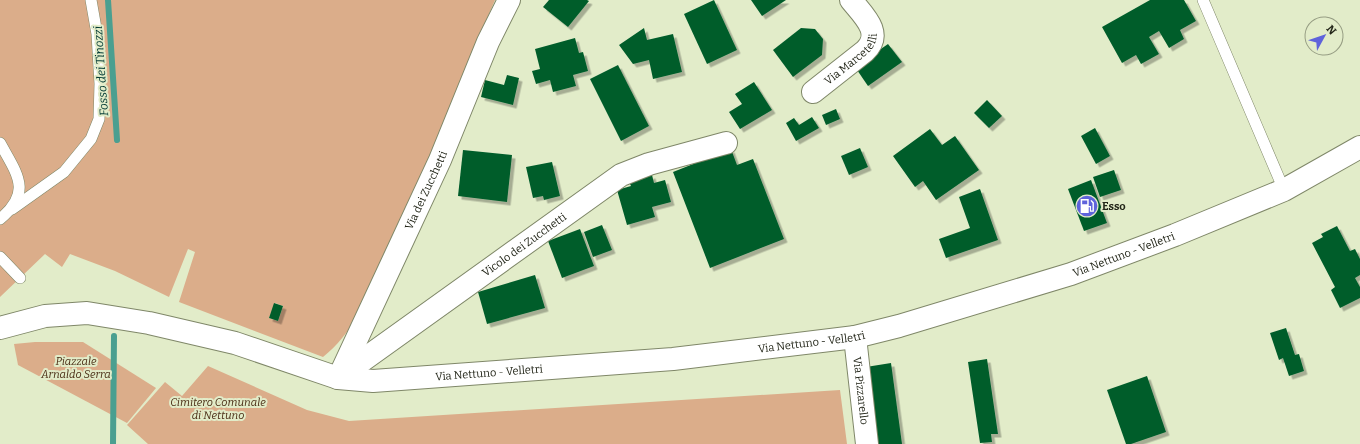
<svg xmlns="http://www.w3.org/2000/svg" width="1360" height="444" font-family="Bitter,serif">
<defs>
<filter id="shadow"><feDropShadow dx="3.5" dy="3.5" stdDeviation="0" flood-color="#0004"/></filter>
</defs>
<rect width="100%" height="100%" fill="#e2ecc9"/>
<g fill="#dbad8a" fill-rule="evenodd">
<path d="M0 0H495C468 61 443 124 418 185 396 237 367 323 323 357L179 302 195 252 188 249 169 297 115 271 70 254 62 267 45 254 0 297ZM275 303 283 306 278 321 269 318Z"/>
<path d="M35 342H83L156 388 127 423 18 365 14 344Z"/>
<path d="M208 366 307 410 349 421 840 390 847 444H148L127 425 165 382 182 396Z"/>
</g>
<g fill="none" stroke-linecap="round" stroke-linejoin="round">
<g stroke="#4a9f90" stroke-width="6">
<path d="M108 0 117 140"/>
<path d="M113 444 114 336"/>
</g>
</g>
<g fill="#005d2c" filter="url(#shadow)">
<path d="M549 0H587L589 1 568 27 543 7Z"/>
<path d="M714 0 737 50 707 64 684 14Z"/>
<path d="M751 0H786L762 16Z"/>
<path d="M1150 0H1184L1196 21 1180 30 1184 39 1169 48 1159 31 1149 37 1159 54 1141 64 1136 55 1122 63 1102 27Z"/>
<path d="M644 28 647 40 673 34 682 72 653 79 649 60 633 64 619 45Z"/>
<path d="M801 28 815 29 823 39 822 55 793 77 773 50Z"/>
<path d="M575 38 579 53 583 52 588 71 573 75 576 86 553 92 550 80 536 84 532 71 540 69 535 49Z"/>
<path d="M888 44 902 62 868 86 855 67Z"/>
<path d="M618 65 649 126 621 141 590 79Z"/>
<path d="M507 75 519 78 513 105 481 97 485 80 504 85Z"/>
<path d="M754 82 772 110 740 129 729 112 742 104 735 94Z"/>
<path d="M987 100 1002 116 989 128 974 113Z"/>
<path d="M836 109 840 119 826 125 822 115Z"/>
<path d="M812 117 819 128 796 141 786 123 794 118 799 125Z"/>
<path d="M1095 128 1110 156 1096 164 1081 136Z"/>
<path d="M930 129 942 145 955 136 979 170 936 200 923 181 915 187 893 156Z"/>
<path d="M860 148 868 167 849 175 841 156Z"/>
<path d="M731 149 737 165 753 159 784 239 710 268 673 172Z"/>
<path d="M463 150 512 155 507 202 458 196Z"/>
<path d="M552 162 560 196 544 200 543 196 533 198 526 167Z"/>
<path d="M1114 170 1121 190 1100 197 1093 177Z"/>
<path d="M652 175 654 183 665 180 671 202 652 207 655 217 627 225 617 190 631 186 629 182Z"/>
<path d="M1091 180 1107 223 1084 231 1068 189Z"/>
<path d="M980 189 998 240 946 258 939 239 970 228 959 197Z"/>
<path d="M602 225 612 250 593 257 584 232Z"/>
<path d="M1337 226 1350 251 1355 249 1360 259V275L1355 278 1360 287V298L1340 308 1331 290 1335 287 1312 243 1323 237 1321 234Z"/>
<path d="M580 229 594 266 562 278 548 241Z"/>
<path d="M535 275 545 308 487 324 478 292Z"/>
<path d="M274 303 283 306 278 321 269 318Z"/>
<path d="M1286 328 1295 355 1299 354 1304 371 1289 376 1283 358 1279 360 1270 333Z"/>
<path d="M987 359 998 434H991L992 442 980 443 968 362Z"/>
<path d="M891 363 902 444H877L866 367Z"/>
<path d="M1147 376 1166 432 1131 444H1126L1107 390Z"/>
</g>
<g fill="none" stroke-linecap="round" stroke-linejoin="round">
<g stroke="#7f8768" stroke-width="12">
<g id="service">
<path d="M1203 0 1284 190"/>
<path d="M0 143C17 174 33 192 0 219"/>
<path d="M12 209 64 172 91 139 99 119 100 84 97 34 91 0"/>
<path d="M0 257 20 278"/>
</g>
</g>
<g stroke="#7f8768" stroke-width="24">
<g id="minor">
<path id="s1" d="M813 92 865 51C884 33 863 15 851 0"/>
<path id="s2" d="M855 337 867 444"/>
<path id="s3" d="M339 377 440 160 488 42 509 0"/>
<path id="s4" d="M338 378 621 175 649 164 726 143"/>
</g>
</g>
<g stroke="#7f8768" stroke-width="24">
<g id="secondary">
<path id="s5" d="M0 328 45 316 87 313 149 323 235 343 338 378 373 381 673 359 855 337 899 326 1071 274 1175 235 1284 190 1360 147"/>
</g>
</g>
<use href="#service" stroke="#fff" stroke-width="11"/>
<use href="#minor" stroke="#fff" stroke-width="22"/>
<use href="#secondary" stroke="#fff" stroke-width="22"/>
</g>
<defs>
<g id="fuel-disc" transform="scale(1.15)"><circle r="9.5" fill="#5f63db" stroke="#e2ecc9"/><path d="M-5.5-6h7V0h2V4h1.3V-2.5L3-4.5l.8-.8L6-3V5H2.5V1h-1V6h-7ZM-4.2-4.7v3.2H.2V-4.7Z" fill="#fff"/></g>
</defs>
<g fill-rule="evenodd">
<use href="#fuel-disc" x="1087" y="206"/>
</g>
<g text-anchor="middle" stroke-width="4" stroke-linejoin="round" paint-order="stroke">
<g font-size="11" fill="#232619" stroke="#e2ecc9">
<text dy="4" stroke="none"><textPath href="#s1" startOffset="51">Via Marcetelli</textPath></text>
<text dy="4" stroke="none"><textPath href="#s3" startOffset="206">Via dei Zucchetti</textPath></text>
<text dy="4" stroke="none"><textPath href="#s4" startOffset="229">Vicolo dei Zucchetti</textPath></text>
<text dy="4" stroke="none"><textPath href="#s5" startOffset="1149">Via Nettuno - Velletri</textPath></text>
<text dy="4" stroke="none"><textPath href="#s5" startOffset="824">Via Nettuno - Velletri</textPath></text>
<text dy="4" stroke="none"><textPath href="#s5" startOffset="500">Via Nettuno - Velletri</textPath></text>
<text dy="4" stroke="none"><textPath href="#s2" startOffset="54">Via Pizzarello</textPath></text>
</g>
<g font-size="11" font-weight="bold" fill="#232619" stroke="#e2ecc9" text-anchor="start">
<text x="1102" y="210">Esso</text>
</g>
<g font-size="11" font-style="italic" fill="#492c14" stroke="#e2ecc9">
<text x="76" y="365">Piazzale<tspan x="76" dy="13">Arnaldo Serra</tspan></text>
<text x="218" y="406">Cimitero Comunale<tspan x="218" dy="13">di Nettuno</tspan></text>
</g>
<g font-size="12" font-style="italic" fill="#003933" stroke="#e2ecc9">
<text transform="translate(101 71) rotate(-94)" y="4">Fosso dei Tinozzi</text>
</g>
</g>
<g transform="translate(1324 36) rotate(50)"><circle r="19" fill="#e2ecc9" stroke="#969d83"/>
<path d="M0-3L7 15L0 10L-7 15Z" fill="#5f63db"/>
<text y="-6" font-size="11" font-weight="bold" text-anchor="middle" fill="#232619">N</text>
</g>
</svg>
